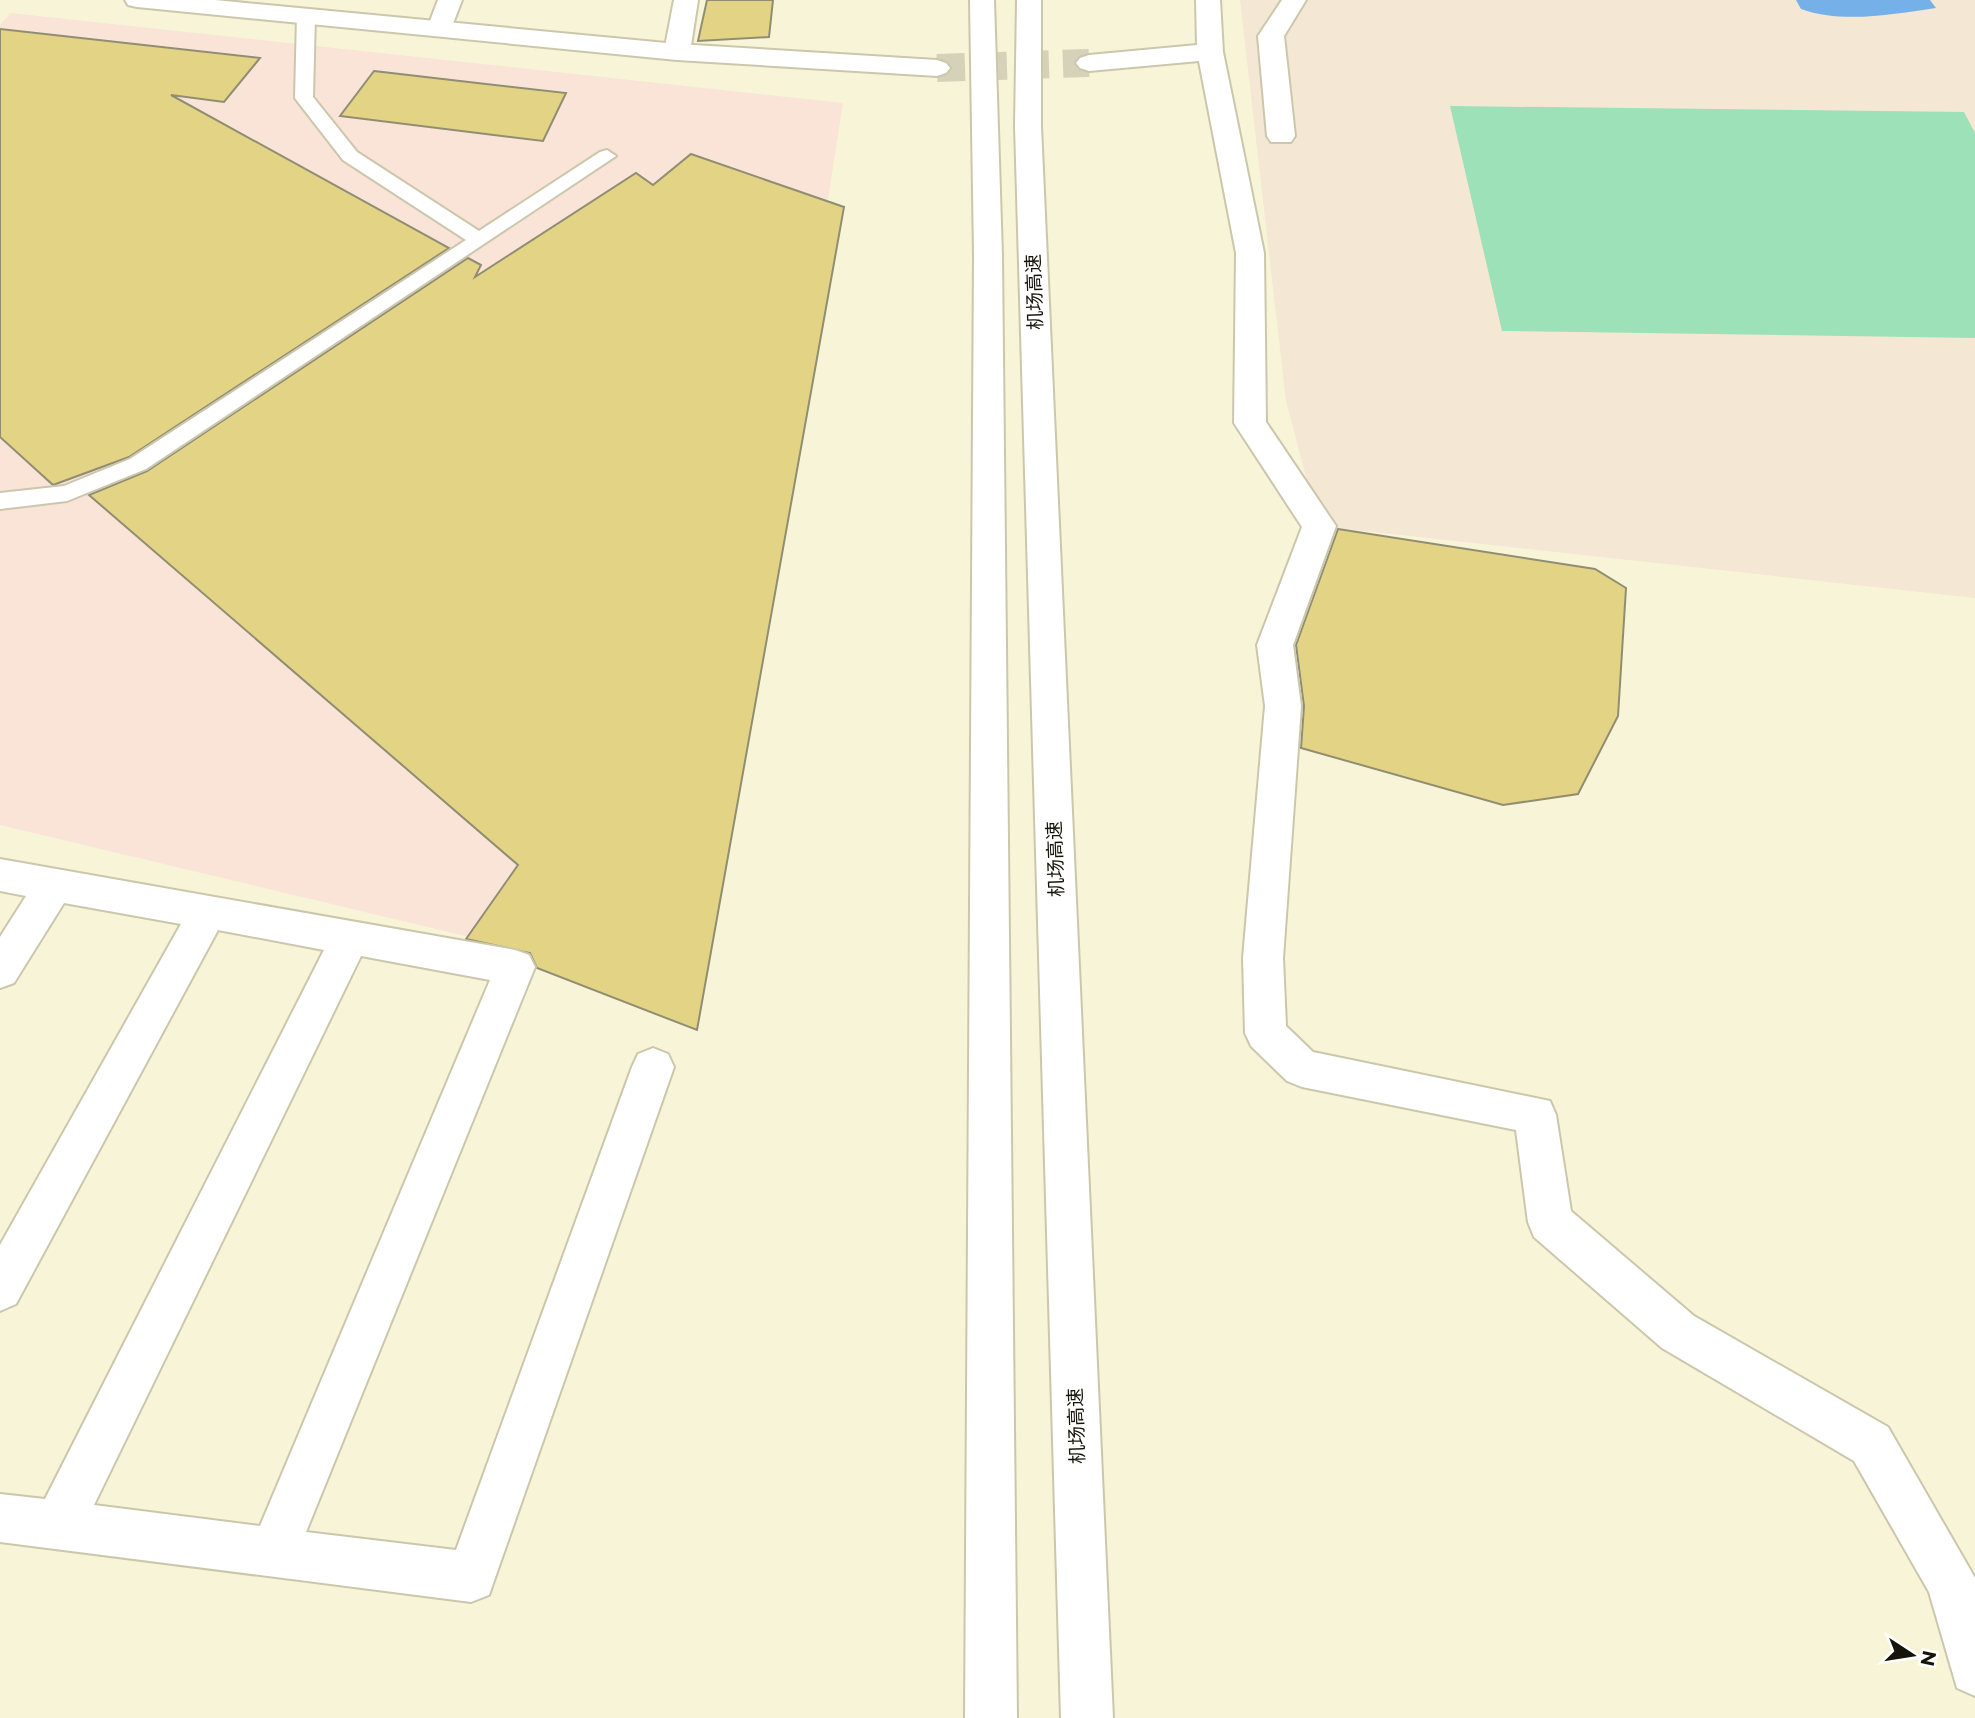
<svg xmlns="http://www.w3.org/2000/svg" width="1975" height="1718" font-family="Montserrat,'Noto Sans SC',sans-serif">
<rect width="100%" height="100%" fill="#f8f4d8"/>
<path fill="#fae4d7" d="M11 13 843 103 704 993 0 825V25Z"/>
<path fill="#f4e7d3" d="M1240 0H1975V598L1319 526 1286 401Z"/>
<path fill="#9de1b9" d="M1450 106 1964 112 1975 133V338L1502 331Z"/>
<path fill="#76b0e8" d="M1796 0H1930L1936 8C1894 14 1842 24 1801 9Z"/>
<g fill="#e2d484" stroke="#918d73" stroke-width="2">
<path d="M707 0H773L769 37 698 41Z"/>
<path d="M0 29 260 58 224 102 171 95 449 248 129 457 53 485 0 437Z"/>
<path d="M374 71 460 81 566 93 543 141 340 116Z"/>
<path d="M691 154 844 207 697 1030 537 968 530 953 466 939 518 865 89 495 147 471 468 258 481 265 475 277 636 173 653 185Z"/>
<path d="M1338 529 1595 569 1626 588 1618 716 1578 794 1503 805 1301 748 1304 706 1296 645Z"/>
</g>
<g fill="none" stroke-linecap="round" stroke-linejoin="round">
<path stroke="#d6d2b9" stroke-width="28" stroke-dasharray="28 14" stroke-linecap="butt" d="M937 68 1089 63"/>
<g stroke="#cbc7ac" stroke-width="4">
<path id="service" d="M306 11 315 16 313 97 357 152 479 231 600 152 607 150 616 156 146 469 67 501 0 509V493L64 486 130 459 466 240 343 160 298 102 295 98 297 16Z"/>
</g>
<g stroke="#cbc7ac" stroke-width="4">
<g id="minor">
<path d="M438 0H462L449 34H431L427 29Z"/>
<path d="M674 0H698L690 52 686 57H668L664 52Z"/>
<path d="M1196 0H1220L1223 52 1264 253 1266 422 1336 526 1293 645 1301 706 1283 958 1286 1026 1313 1052 1550 1101 1556 1115 1571 1211 1694 1316 1888 1427 1975 1578V1696L1957 1688 1929 1592 1854 1461 1662 1348 1534 1237 1528 1222 1516 1130 1302 1087 1287 1081 1251 1046 1245 1033 1243 958 1265 706 1257 645 1302 527 1234 423 1236 253 1199 61 1089 71 1080 68 1076 63 1080 58 1089 55 1197 45Z"/>
<path d="M1282 0H1306L1284 36 1295 136 1291 142H1271L1267 136 1258 36Z"/>
<path d="M0 859 515 950 529 955 535 967 306 1532 456 1550 632 1067 638 1054 653 1048 668 1054 674 1067 489 1595 471 1602 0 1542V1494L45 1499 324 950 218 930 16 1304 0 1311V1245L181 924 64 903 14 983 0 988V937L26 896 0 891ZM361 956 490 980 260 1526 94 1505Z"/>
</g>
</g>
<g stroke="#cbc7ac" stroke-width="4">
<path id="tertiary" d="M125 0H215L677 44 937 60 946 63 950 68 946 73 937 76 677 60 137 7 128 5Z"/>
</g>
<g stroke="#cbc7ac" stroke-width="4">
<g id="motorway">
<path d="M970 0H994L1002 256 1017 1718H965L974 256Z"/>
<path d="M1017 0H1041V126L1113 1718H1061L1015 126Z"/>
</g>
</g>
<use href="#service" fill="#fff" fill-rule="evenodd"/>
<use href="#minor" fill="#fff" fill-rule="evenodd"/>
<use href="#tertiary" fill="#fff" fill-rule="evenodd"/>
<use href="#motorway" fill="#fff" fill-rule="evenodd"/>
</g>
<g text-anchor="middle" stroke-width="7" stroke-linejoin="round" paint-order="stroke">
<g font-size="19" fill="#15140a" stroke="#fff">
<text transform="translate(1034 292) rotate(-92)" y="7">机场高速</text>
<text transform="translate(1055 859) rotate(-92)" y="7">机场高速</text>
<text transform="translate(1076 1426) rotate(-92)" y="7">机场高速</text>
</g>
</g>
<g transform="translate(1912 1655) rotate(102)" stroke="#ffffff" stroke-width="5" paint-order="stroke">
<path d="M0-5L12 26L0 18L-12 26Z" fill="#15140a"/>
<text y="-10" font-size="19" font-weight="bold" text-anchor="middle" fill="#15140a">N</text>
</g>
</svg>
